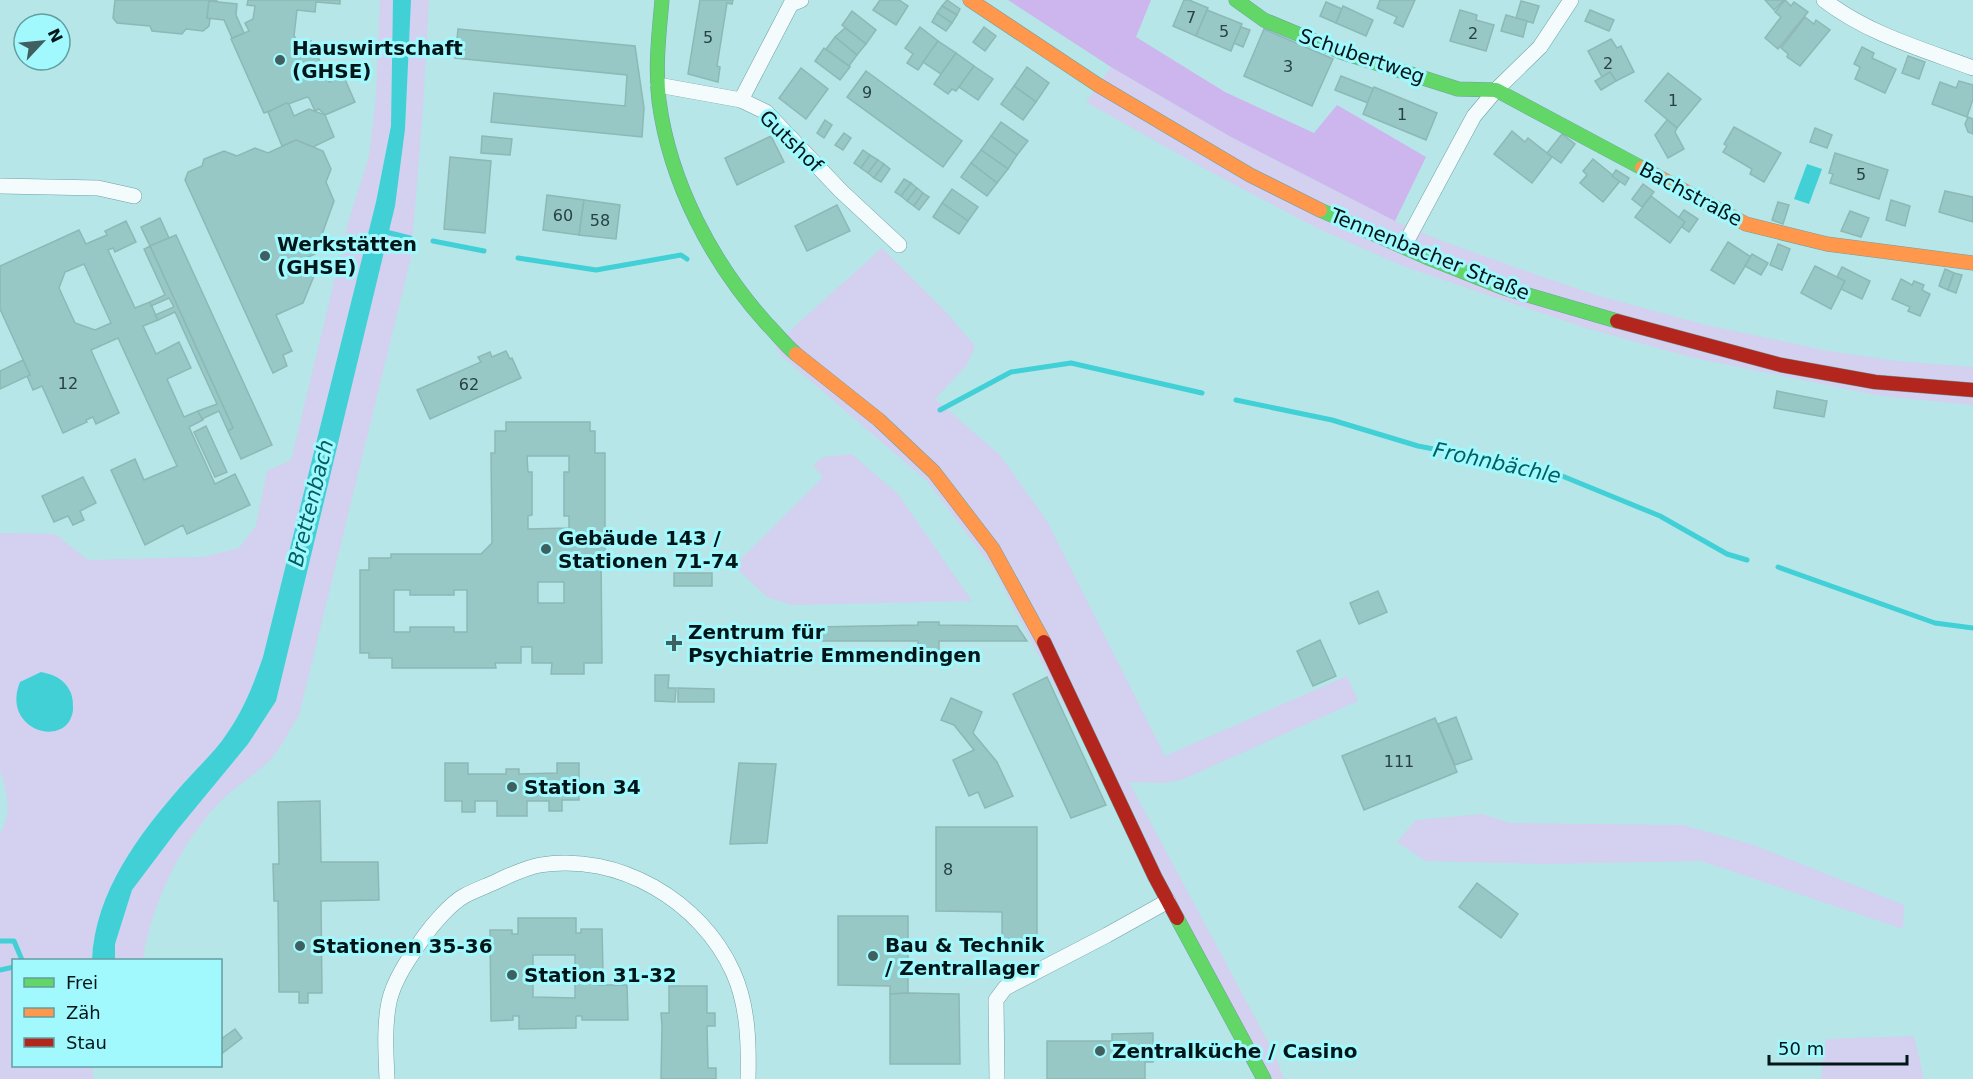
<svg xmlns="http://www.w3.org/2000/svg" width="1973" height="1079" font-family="'DejaVu Sans',sans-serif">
<rect width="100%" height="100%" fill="#b6e6e8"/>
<g fill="#d3d0f0">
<path d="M380 0H393L391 126 376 202 263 657C254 683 244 709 228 732 216 751 198 767 183 784 139 834 95 892 92 960H14V1066H93V1079H0V834C13 810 7 795 0 770V533L55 534 88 560 204 557 239 548 256 526 267 471 291 460 349 220 369 156 376 97Z"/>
<path d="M411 0H429L423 108 411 257 299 715C289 730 281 749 269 761 255 775 237 785 223 799 182 839 151 904 143 960H115V944L132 890 178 829 248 744 276 701 360 348 405 129Z"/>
<path d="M1111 67 1231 137 1395 221 1442 241 1540 276 1596 295 1702 324 1823 350 1896 361 1973 367V405L1881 396 1694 358 1586 328 1405 267 1317 228 1207 170 1086 102Z"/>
<path d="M882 248 946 312 975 346 967 365 935 399 1000 455 1047 521 1165 756 1347 676 1358 701 1181 780 1164 783 1129 782 1274 1053 1284 1079H1256L995 571 927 481 784 358 775 348 796 325Z"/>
<path d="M852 454 898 494 972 601 792 605 767 597 734 566 823 477 813 465 823 457Z"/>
<path d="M1482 814 1510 823 1682 825 1751 844 1904 905 1903 929 1701 861 1543 864 1425 861 1397 842 1416 820Z"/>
<path d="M1914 1036 1924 1079H1821L1826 1039Z"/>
</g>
<path fill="#cdb6ed" d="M1008 0H1151L1136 37 1225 92 1314 133 1337 105 1426 157 1395 221 1231 137 1111 67Z"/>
<g fill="#40d0d6">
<path d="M393 0H411L405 129 395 206 276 701 248 744 178 829 132 890 115 944V960H92C95 892 139 834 183 784 198 767 216 751 228 732 244 709 254 683 263 657L376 202 391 126Z"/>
<path d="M1807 164 1822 169 1809 204 1794 199Z"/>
<path d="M41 672C53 674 64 679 70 691 73 697 73 704 73 710 68 750 0 731 20 682Z"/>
</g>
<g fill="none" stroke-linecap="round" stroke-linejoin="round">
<g stroke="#40d0d6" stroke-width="5">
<path d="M382 231 410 238"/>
<path d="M433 241 484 251"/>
<path d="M518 258 596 270 681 255 687 259"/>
<path d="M1236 400 1332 420 1418 446 1550 471 1660 516 1727 554 1747 560"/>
<path d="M940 410 1011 372 1071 363 1202 393"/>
<path d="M1778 567 1935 623 1973 628"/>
<path d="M0 941H14L22 960"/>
<path d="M0 970 14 967"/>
</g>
</g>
<g fill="#97c8c5" stroke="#8db8b5" stroke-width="1.5" fill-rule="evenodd">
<path d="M115 0H217L216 2 209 1 207 18 210 19 209 26 203 31 186 29 182 34 152 31 150 26 117 23 113 18Z"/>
<path d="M248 0H340V4L316 2 315 12 297 10 294 36 301 45 311 41 329 82 343 75 355 102 325 115 319 109 315 111 309 98 307 97 264 113 231 39 249 31 245 23 253 19 255 6 247 5Z"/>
<path d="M700 0H733L732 4 727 3 717 66 720 67 718 82 688 74Z"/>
<path d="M880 0H899L908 6 896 25 873 10Z"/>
<path d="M947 0 960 9 957 15 942 6Z"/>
<path d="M1184 0H1189L1208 8 1196 36 1173 26Z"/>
<path d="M1380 0H1415L1403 27 1394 23 1397 17 1377 8Z"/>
<path d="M1765 0H1784L1774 10Z"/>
<path d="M1785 0 1791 6 1794 2 1808 12 1778 49 1765 38 1781 17 1775 12Z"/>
<path d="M209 1 237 4 236 15 244 33 232 38 224 20 207 18Z"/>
<path d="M1521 1 1539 6 1533 23 1516 18Z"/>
<path d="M1326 2 1342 9 1336 23 1320 16Z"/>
<path d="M942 6 957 15 952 23 937 13Z"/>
<path d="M1343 6 1373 20 1366 36 1336 23Z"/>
<path d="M1207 10 1242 24 1231 51 1196 36Z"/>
<path d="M1460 10 1477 15 1476 20 1494 25 1486 51 1450 41Z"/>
<path d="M1590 10 1614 20 1609 31 1585 21Z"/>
<path d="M852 11 876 30 866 44 842 25Z"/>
<path d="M937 13 952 23 946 31 932 22Z"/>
<path d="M1506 15 1527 21 1523 37 1501 31Z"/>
<path d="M1805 17 1814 24 1816 20 1830 30 1800 66 1787 57 1788 54 1781 48Z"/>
<path d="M920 27 938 41 918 70 907 63 913 54 905 48Z"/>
<path d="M984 27 996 36 985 51 973 42Z"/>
<path d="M1241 27 1250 30 1243 47 1234 43Z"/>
<path d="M845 28 866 44 857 55 835 37Z"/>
<path d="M458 29 635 46 644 108 642 137 491 122 494 93 625 106 627 75 455 58Z"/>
<path d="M1264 29 1333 59 1312 106 1244 76Z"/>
<path d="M835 37 857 55 849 66 826 49Z"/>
<path d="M1611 39 1617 48 1621 46 1634 72 1616 81 1610 72 1602 77 1588 51Z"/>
<path d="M938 41 956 53 941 74 923 62Z"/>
<path d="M1862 47 1874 53 1872 58 1896 69 1885 93 1855 79 1860 67 1854 64Z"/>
<path d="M824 48 850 67 840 80 815 61Z"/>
<path d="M956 53 974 66 956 91 952 89 948 94 934 84Z"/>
<path d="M1908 56 1925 62 1919 79 1902 73Z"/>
<path d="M974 66 993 79 978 100 959 87Z"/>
<path d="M1027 67 1049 83 1036 102 1014 86Z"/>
<path d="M801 68 828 89 806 119 779 98Z"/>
<path d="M866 71 962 141 943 167 847 97Z"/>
<path d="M1610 72 1616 81 1601 90 1595 81Z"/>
<path d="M1668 73 1701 99 1677 128 1645 101Z"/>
<path d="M1341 76 1374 89 1368 103 1335 90Z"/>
<path d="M1959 81 1973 85V99L1967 117 1932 104 1940 82 1956 88Z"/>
<path d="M1014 86 1036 102 1023 120 1001 104Z"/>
<path d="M1374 87 1437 113 1426 140 1363 114Z"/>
<path d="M286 103 289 104 294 116 309 109 325 115 334 137 313 147 296 140 282 146 268 112Z"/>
<path d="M1968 117 1973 119V134L1968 132 1965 124Z"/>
<path d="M825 120 832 125 824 138 817 133Z"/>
<path d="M1667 120 1677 128 1675 132 1684 149 1668 158 1655 135Z"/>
<path d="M1001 122 1028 141 1017 155 991 136Z"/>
<path d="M1734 127 1781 153 1764 182 1750 174 1752 169 1723 152 1727 146 1724 144Z"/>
<path d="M1815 128 1832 135 1827 148 1810 142Z"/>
<path d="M1512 131 1525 142 1528 138 1552 157 1532 183 1494 154Z"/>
<path d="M844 133 851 138 843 150 835 145Z"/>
<path d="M1562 134 1575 144 1561 163 1547 153Z"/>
<path d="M482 136 512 139 510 155 481 153Z"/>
<path d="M771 136 784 162 737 185 725 158Z"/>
<path d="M991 136 1017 155 1008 169 981 150Z"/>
<path d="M296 140 323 151 331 169 326 182 334 201 315 254 306 258 314 276 303 303 276 315 292 351 283 355 287 366 273 373 185 180 188 172 202 166 204 159 224 151 237 156 255 148 268 153Z"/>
<path d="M863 150 870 155 861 168 854 163Z"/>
<path d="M981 150 1008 169 997 183 971 163Z"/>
<path d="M1835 153 1888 170 1879 199 1830 183 1833 174 1829 173Z"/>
<path d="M870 155 878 160 868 173 861 168Z"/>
<path d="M450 157 491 161 485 233 444 229Z"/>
<path d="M1593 159 1620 181 1603 202 1580 183 1587 175 1583 171Z"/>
<path d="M878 160 884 164 874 178 868 173Z"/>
<path d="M971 163 997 183 987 196 961 177Z"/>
<path d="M884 164 890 169 881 182 874 178Z"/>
<path d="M1616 170 1629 178 1625 185 1612 176Z"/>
<path d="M904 179 911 183 901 196 895 192Z"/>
<path d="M911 183 917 188 907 201 901 196Z"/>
<path d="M1643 184 1654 192 1642 207 1632 199Z"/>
<path d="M917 188 923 193 914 206 907 201Z"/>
<path d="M952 189 978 207 968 221 942 203Z"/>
<path d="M1945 191 1973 197V222L1939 212Z"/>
<path d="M923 193 929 197 919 210 914 206Z"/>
<path d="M547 195 584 200 579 235 543 230Z"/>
<path d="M1651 196 1685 222 1670 243 1635 217Z"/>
<path d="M584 200 620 205 616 239 579 235Z"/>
<path d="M1891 200 1910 206 1905 226 1886 220Z"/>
<path d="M1778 202 1789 205 1783 224 1772 220Z"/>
<path d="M942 203 968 221 959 234 933 217Z"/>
<path d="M837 205 850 231 807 251 795 226Z"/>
<path d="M1684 210 1698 219 1689 232 1682 227 1685 222 1679 217Z"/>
<path d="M1850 211 1869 218 1861 237 1841 231Z"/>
<path d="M160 218 169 238 150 246 141 227Z"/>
<path d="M126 221 136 242 115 252 113 248 108 250 135 308 150 302 158 320 143 326 156 354 179 342 191 368 167 379 184 417 198 411 203 420 189 427 215 484 235 474 250 505 187 534 183 525 145 545 111 470 135 459 144 480 177 466 118 338 91 350 119 413 96 424 93 417 86 420 87 422 63 433 42 386 33 390 27 376 30 375 0 309V266L79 230 86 244 107 235 105 231ZM84 264 111 323 95 330 75 323 59 288 65 272Z"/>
<path d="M176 235 272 445 241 459 228 431 233 428 150 246Z"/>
<path d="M1728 242 1751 257 1734 284 1711 270Z"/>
<path d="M1778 244 1790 249 1782 270 1770 265Z"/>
<path d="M150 246 233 428 228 431 219 411 202 419 198 411 217 404 175 312 158 320 155 315 174 307 169 298 151 306 150 302 165 295 144 249Z"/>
<path d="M1752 254 1768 263 1761 275 1745 266Z"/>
<path d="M1815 266 1845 281 1831 309 1801 293Z"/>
<path d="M1842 267 1870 281 1862 299 1841 289 1845 281 1837 277Z"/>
<path d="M1945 269 1954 273 1948 290 1939 286Z"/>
<path d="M1954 273 1962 275 1956 293 1948 290Z"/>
<path d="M1901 279 1912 285 1914 281 1924 285 1922 290 1930 294 1920 316 1908 311 1910 307 1892 299Z"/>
<path d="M506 351 510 359 512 358 521 378 430 419 417 390 481 362 478 357 490 352 492 357Z"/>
<path d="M23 360 30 375 0 389V371Z"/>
<path d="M1777 391 1827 401 1824 417 1774 408Z"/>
<path d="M506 422H590V431H595V453H605V556H601L602 663H584V674H551L552 663H532V647H521V663H495L496 668H392V658H369V653H360V570H369V558H391V554H481L492 543 491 453H495V431H506ZM527 456H569V472H564V516H569V528L528 529V516L532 515V472H528ZM538 582H564V603H538ZM394 590H410V595H454V590H467V632H454V627H410V632H394Z"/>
<path d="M206 426 227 472 215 477 194 432Z"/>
<path d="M83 477 96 503 80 511 84 520 73 525 68 516 54 522 42 496Z"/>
<rect x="674" y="573" width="38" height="13"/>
<path d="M1378 591 1387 612 1359 624 1350 603Z"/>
<path d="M918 622H939V625L1017 626 1027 641H939V653H918V641H815L816 627 918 625Z"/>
<path d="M1320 640 1336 676 1313 686 1297 651Z"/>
<path d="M655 675H669L668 688H676L675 702 655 701Z"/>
<path d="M1047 677 1106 805 1071 818 1013 694Z"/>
<path d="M678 688 714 689V702H678Z"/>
<path d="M951 698 982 712 973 733 997 762 1013 796 985 808 978 792 969 796 953 760 974 750 954 725 941 720Z"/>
<path d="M1456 717 1472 759 1455 765 1438 724Z"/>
<path d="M1435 718 1457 772 1364 810 1342 756Z"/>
<path d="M445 763H468V774H506V769H519V774L557 773V763H579V800H562V811H549V801H527V816H497V801H475V812H462V801H445Z"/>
<path d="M739 763 776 764 767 843 730 844Z"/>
<path d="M320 801 321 862H378L379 900 321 901 322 993H308V1003H299V992H279L278 901H274L273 864H279L278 802Z"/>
<path d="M936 827H1037V945H1002V912L936 911Z"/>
<path d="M1477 883 1518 914 1501 938 1459 907Z"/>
<path d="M838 916H908V993L890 994V986L838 985Z"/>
<path d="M518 918H576V933H581V929H602L603 972H598V985H627L628 1020H582V1016H576V1028L519 1029V1016H513V1020L491 1021 490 930H512V934H518ZM533 955H575V998L533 997Z"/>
<path d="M669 986H707V1013H715V1026H707L708 1068H716V1079H661L662 1026 661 1013H669Z"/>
<path d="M908 993 959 994 960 1064H890V994Z"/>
<path d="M235 1029 242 1038 220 1055V1040Z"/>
<path d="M1153 1033V1062H1145V1079H1047V1041H1112V1034Z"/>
</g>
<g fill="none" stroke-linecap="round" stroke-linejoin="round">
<g stroke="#6ea1a3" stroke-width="16">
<g id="street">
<path d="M1824 0C1868 34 1922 49 1973 68"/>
<path d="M658 85 741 100 766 112 841 191 899 245"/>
<path d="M741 100 791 4 801 0"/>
<path d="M0 186 98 188 134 196"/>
<path d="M1404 246 1474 116 1496 90 1540 47 1571 0"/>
<path d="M387 1079C386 1054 384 1027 389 1002 394 979 410 957 423 938 432 925 450 904 464 896 473 891 484 887 493 883 508 876 524 868 540 865 618 852 701 901 733 972 748 1005 749 1043 748 1079"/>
<path d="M997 1079 996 1000 1005 988 1107 935 1168 901"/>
</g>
</g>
<g stroke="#6ea1a3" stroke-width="15">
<g id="fast">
<path d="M662 0C659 33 655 67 659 101 670 183 712 263 767 324 777 334 785 345 796 354"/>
<path d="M1236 0 1264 20 1341 52 1458 89 1496 90 1642 168"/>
<path d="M1320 210 1426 257 1504 288 1617 321"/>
<path d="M1177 918 1264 1079"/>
</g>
</g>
<g stroke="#6ea1a3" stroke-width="15">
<g id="slow">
<path d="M970 0 1098 85 1250 175 1320 210"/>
<path d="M1642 168 1746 224 1827 244 1973 263"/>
<path d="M796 354 879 420 934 472 993 549 1044 642"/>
</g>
</g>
<g stroke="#6ea1a3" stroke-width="15">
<g id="jam">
<path d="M1617 321 1781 365 1875 382 1973 390"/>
<path d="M1044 642 1155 877 1177 918"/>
</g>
</g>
<use href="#street" stroke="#f4fbfc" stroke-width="15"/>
<use href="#fast" stroke="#63d668" stroke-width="14"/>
<use href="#slow" stroke="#ff974d" stroke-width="14"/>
<use href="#jam" stroke="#b3261e" stroke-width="14"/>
</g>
<g fill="#405f61" stroke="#a1f9fd" stroke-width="2">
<circle cx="280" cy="60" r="6"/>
<circle cx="265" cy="256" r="6"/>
<circle cx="546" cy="549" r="6"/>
<path d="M671 634h6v6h6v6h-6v6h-6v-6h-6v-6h6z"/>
<circle cx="512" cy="787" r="6"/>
<circle cx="300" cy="946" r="6"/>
<circle cx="873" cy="956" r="6"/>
<circle cx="512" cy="975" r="6"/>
<circle cx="1100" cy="1051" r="6"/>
</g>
<g text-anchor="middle" stroke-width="6" stroke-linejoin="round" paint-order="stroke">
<g font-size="16" fill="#264243">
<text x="1191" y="23">7</text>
<text x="1224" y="37">5</text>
<text x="1473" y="39">2</text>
<text x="708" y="43">5</text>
<text x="1608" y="69">2</text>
<text x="1288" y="72">3</text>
<text x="867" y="98">9</text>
<text x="1673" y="106">1</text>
<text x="1402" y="120">1</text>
<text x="1861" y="180">5</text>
<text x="563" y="221">60</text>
<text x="600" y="226">58</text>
<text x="68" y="389">12</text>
<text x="469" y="390">62</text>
<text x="1399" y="767">111</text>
<text x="948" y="875">8</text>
</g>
<g font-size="20" font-weight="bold" fill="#001618" stroke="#a1f9fd" text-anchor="start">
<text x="292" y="55">Hauswirtschaft<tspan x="292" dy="23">(GHSE)</tspan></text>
<text x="277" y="251">Werkstätten<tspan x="277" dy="23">(GHSE)</tspan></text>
<text x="558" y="545">Gebäude 143 /<tspan x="558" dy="23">Stationen 71-74</tspan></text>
<text x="688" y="639">Zentrum für<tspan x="688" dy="23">Psychiatrie Emmendingen</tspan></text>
<text x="524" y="794">Station 34</text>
<text x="885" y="952">Bau &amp; Technik<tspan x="885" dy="23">/ Zentrallager</tspan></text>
<text x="312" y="953">Stationen 35-36</text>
<text x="524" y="982">Station 31-32</text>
<text x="1112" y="1058">Zentralküche / Casino</text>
</g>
<g font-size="20" fill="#001618" stroke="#a1f9fd">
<text transform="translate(1362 56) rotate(19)" y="7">Schubertweg</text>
<text transform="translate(791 141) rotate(44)" y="7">Gutshof</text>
<text transform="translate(1691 194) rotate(28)" y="7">Bachstraße</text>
<text transform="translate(1430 254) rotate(22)" y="7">Tennenbacher Straße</text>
</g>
<g font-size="21" font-style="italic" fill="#005f63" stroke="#a1f9fd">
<text transform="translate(1497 463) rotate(12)" y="7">Frohnbächle</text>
<text transform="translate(311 503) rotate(-76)" y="7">Brettenbach</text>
</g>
</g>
<rect x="12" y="959" width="210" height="108" fill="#a1f9fd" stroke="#619ea1" stroke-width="1.5"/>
<rect x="24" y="978" width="30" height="9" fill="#63d668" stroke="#619ea1" stroke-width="1.5"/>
<text x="66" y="989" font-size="18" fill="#001618">Frei</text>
<rect x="24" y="1008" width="30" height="9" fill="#ff974d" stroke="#619ea1" stroke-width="1.5"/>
<text x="66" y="1019" font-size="18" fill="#001618">Zäh</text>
<rect x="24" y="1038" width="30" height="9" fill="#b3261e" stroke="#619ea1" stroke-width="1.5"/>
<text x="66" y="1049" font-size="18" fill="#001618">Stau</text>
<g transform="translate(42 42) rotate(64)"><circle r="28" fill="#a1f9fd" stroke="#619ea1" stroke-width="1.5"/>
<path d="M0-4.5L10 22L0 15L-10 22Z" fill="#405f61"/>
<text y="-9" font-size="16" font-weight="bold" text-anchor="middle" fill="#001618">N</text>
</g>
<path d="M1769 1055v9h138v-9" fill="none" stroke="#001618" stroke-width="3"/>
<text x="1778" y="1055" font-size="18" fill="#001618" stroke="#a1f9fd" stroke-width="4.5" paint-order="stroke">50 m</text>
</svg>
